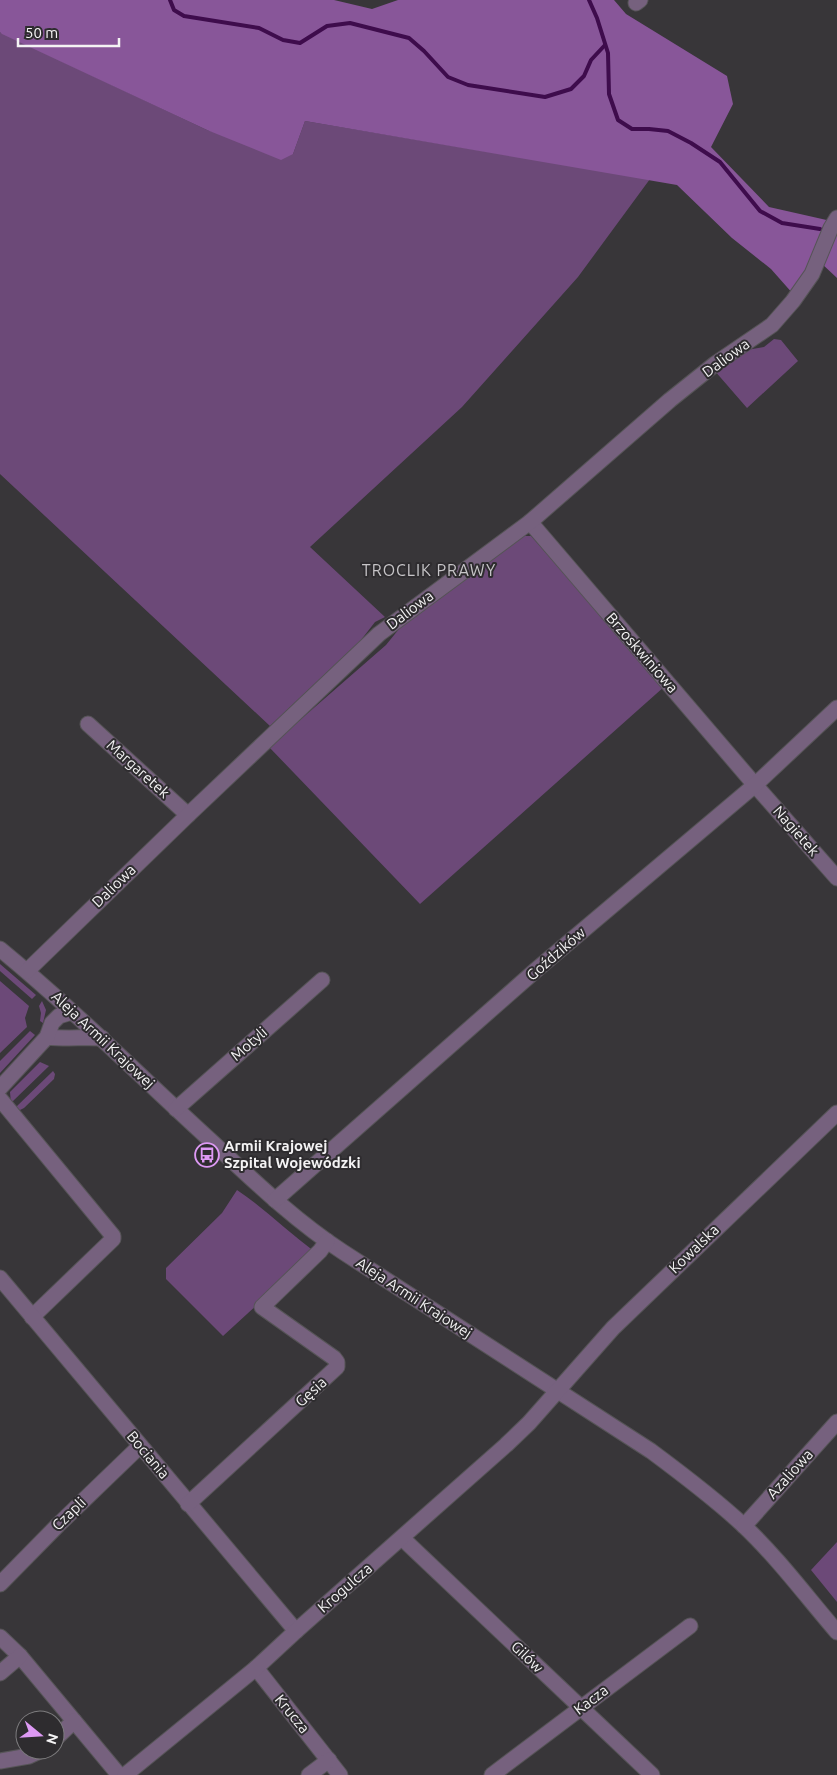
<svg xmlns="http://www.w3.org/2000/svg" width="837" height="1775" font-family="Ubuntu,sans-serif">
<rect width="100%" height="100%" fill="#383639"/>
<g fill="#6c4978">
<path d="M0 32 207 130 293 154 305 121 650 179 578 277 462 407 310 547 385 617 375 622 361 640 270 726 0 474Z"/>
<path d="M774 339 781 340 798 361 747 408 714 370 741 351 764 347Z"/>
<path d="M522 536H531L665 686 420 904 269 747 386 645 403 624Z"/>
<path d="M0 964 36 995 32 999 0 971Z"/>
<path d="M0 981 29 1006 25 1018 27 1027 0 1053Z"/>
<path d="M42 1001 46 1010 43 1023 40 1021 41 1013 39 1006Z"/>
<path d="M30 1031 35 1035 0 1073V1061Z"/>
<path d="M40 1062 49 1066 11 1103 10 1092Z"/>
<path d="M53 1071 55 1074 54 1079 24 1108 20 1110 15 1108Z"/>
<path d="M237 1190C264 1208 288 1232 315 1252L223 1336 166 1279V1268L222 1213Z"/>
<path d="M837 1542V1602L811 1570Z"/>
</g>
<g fill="#885699">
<path d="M0 0H334L372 9 398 0H614L626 14 727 76 733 104 711 147 769 207 831 221 794 295 771 269 732 238 677 185 305 121 293 154 281 160 207 130 2 34 0 32Z"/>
<path d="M837 224V278L820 262Z"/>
</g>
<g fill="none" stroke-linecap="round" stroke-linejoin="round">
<g stroke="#3e0c4c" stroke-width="4">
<path d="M170 0 174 10 184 16 259 28 283 40 300 43 327 26 350 23 409 38 424 51 448 77 468 85 545 97 571 89 584 76 591 60 605 45"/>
<path d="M589 0 597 18 608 53 609 94 618 120 632 129H649L668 131 691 143 720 162 760 211 782 223 820 229"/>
</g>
<g stroke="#565457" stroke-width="17">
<g id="minor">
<path d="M636 3 640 0"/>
<path d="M530 522 755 785 837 878"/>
<path d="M88 724 188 815"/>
<path d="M0 949C73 1009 140 1076 210 1140 253 1180 294 1220 343 1252L651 1451C682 1474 714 1498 743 1525 778 1558 806 1596 837 1632"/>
<path d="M27 971 188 815 379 634 530 522 670 400 715 364 772 325 793 301 812 274 831 228 837 218"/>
<path d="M47 1037C65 1039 83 1037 102 1038"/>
<path d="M0 1088 47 1037 52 1023 59 1016 72 1012"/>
<path d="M0 1099 113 1236V1239L32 1317"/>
<path d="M176 1109 322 980"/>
<path d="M275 1200 536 970 755 785 837 708"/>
<path d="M0 1278 296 1631"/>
<path d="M188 1504 337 1367V1362L334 1358 262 1307 320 1251 327 1241"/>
<path d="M744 1526 837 1422"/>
<path d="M402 1538 652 1775"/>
<path d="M0 1584 58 1525 140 1446"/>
<path d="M0 1637 20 1656 119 1775"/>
<path d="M256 1668 340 1775"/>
<path d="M0 1673 20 1656"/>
<path d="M55 1739 74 1721"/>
<path d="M0 1761 29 1756 42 1750"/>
<path d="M125 1775 256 1668 296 1631 506 1445 529 1423 613 1328 837 1113"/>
<path d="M309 1775 329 1760"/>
<path d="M492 1775 690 1626"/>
</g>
</g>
<use href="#minor" stroke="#76617e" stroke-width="15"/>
</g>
<defs>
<g id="bus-ring" transform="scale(1.25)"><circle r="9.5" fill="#2e2c2f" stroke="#dd99f4" stroke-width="1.5"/><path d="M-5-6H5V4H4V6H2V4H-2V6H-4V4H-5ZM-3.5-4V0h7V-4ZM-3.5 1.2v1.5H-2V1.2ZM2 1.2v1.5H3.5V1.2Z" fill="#dd99f4"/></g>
</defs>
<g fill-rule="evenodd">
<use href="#bus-ring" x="207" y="1155"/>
</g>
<g text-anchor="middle" stroke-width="4" stroke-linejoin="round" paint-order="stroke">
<g font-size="15" fill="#f4f3f4" stroke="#2e2c2f">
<text transform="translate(726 358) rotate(-36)" y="5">Daliowa</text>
<text transform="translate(410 610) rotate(-37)" y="5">Daliowa</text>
<text transform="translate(642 653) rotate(49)" y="5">Brzoskwiniowa</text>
<text transform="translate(138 769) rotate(42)" y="5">Margaretek</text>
<text transform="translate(796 831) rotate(49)" y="5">Nagietek</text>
<text transform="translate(114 886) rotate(-44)" y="5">Daliowa</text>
<text transform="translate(556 954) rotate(-41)" y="5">Goździków</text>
<text transform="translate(103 1040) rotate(43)" y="5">Aleja Armii Krajowej</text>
<text transform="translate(249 1044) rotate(-41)" y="5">Motyli</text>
<text transform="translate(694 1249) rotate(-44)" y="5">Kowalska</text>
<text transform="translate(414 1298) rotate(33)" y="5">Aleja Armii Krajowej</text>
<text transform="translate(311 1392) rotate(-42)" y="5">Gęsia</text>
<text transform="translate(148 1455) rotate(50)" y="5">Bociania</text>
<text transform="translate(790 1474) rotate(-48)" y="5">Azaliowa</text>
<text transform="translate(69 1514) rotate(-44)" y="5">Czapli</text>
<text transform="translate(345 1588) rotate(-41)" y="5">Krogulcza</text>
<text transform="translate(527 1657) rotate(44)" y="5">Gilów</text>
<text transform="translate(591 1700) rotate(-37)" y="5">Kacza</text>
<text transform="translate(292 1714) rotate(51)" y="5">Krucza</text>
</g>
<g font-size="15" font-weight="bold" fill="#f4f3f4" stroke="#2e2c2f" text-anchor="start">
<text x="224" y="1151">Armii Krajowej<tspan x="224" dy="17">Szpital Wojewódzki</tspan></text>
</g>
<g font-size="16" letter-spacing="1" fill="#c7c5c8" stroke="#2e2c2f">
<text x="429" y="576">TROCLIK PRAWY</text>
</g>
</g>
<g transform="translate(40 1735) rotate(108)"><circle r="24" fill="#2e2c2f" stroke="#7d7c7e"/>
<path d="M0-4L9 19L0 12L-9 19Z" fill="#dd99f4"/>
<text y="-8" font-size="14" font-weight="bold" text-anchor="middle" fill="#f4f3f4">N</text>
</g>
<path d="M18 38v8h101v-8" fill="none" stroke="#f4f3f4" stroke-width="2.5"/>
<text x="25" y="38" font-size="15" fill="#f4f3f4" stroke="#2e2c2f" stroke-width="4" paint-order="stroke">50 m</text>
</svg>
